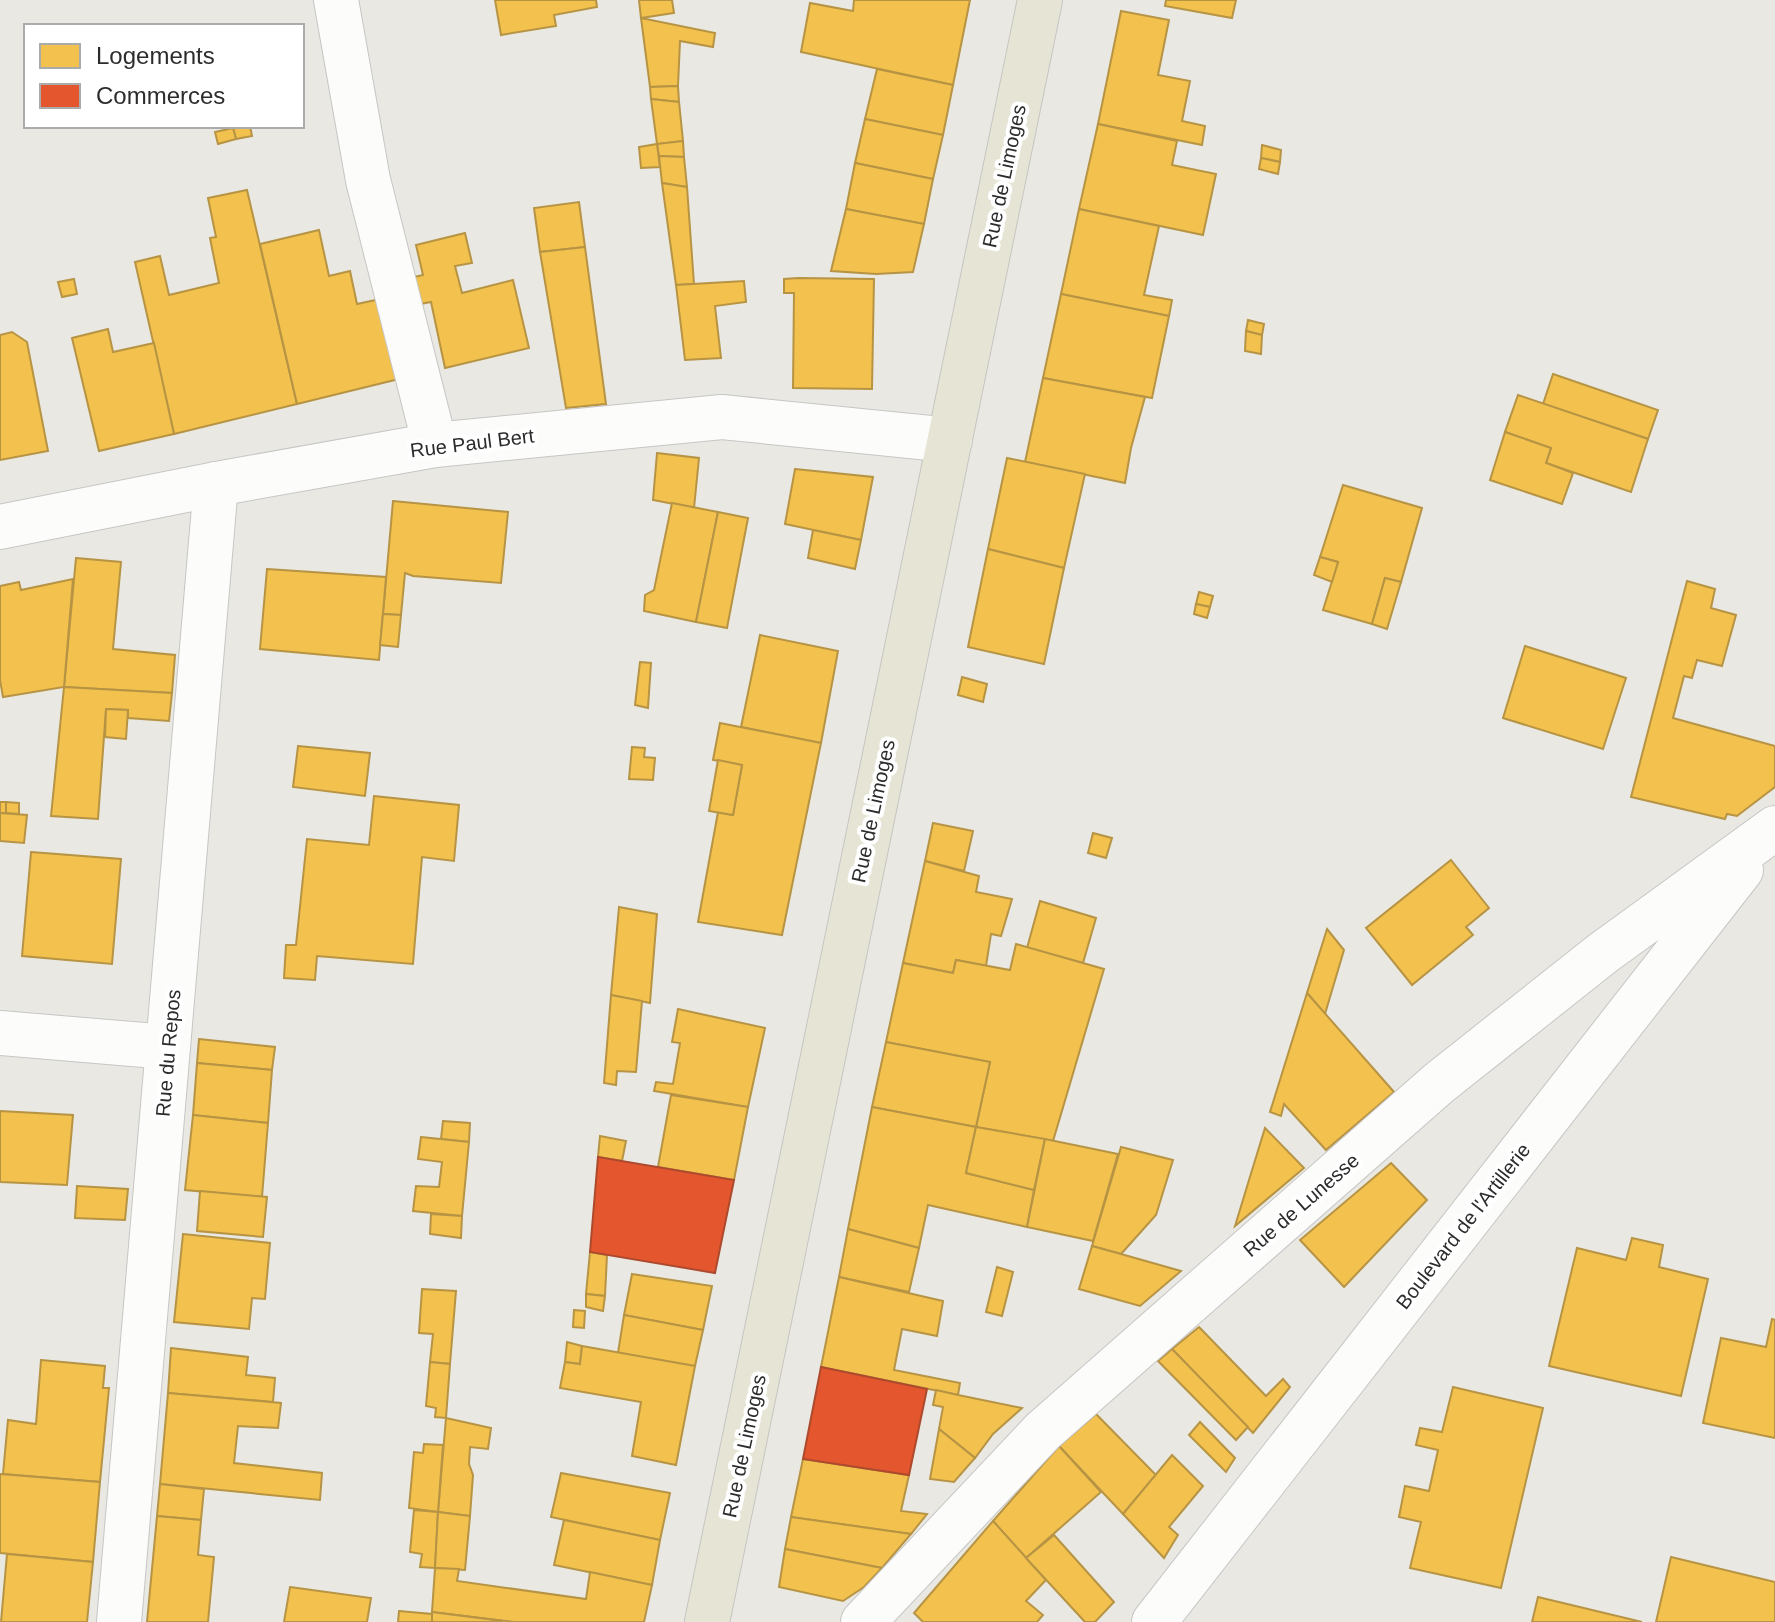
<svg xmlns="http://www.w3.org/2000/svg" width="1775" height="1622" font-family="Arial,sans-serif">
<rect width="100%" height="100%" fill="#e9e8e2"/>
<g fill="#f2c14e" stroke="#b79444" stroke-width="2">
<path d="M495 0H596L597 7 554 15 556 26 501 35Z"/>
<path d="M639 0H672L674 13 641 18Z"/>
<path d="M854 0H970L953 85 801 52 810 3 853 11Z"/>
<path d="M1166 0H1236L1232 18 1165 6Z"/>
<path d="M1121 11 1169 20 1158 75 1190 81 1182 121 1205 126 1202 145 1098 124Z"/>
<path d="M641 18 715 33 713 47 680 41 678 86 650 87Z"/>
<path d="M877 69 953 85 943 135 865 119Z"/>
<path d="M678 86 679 102 651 99 650 87Z"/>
<path d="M651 99 679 102 683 141 657 144Z"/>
<path d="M865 119 943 135 933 179 855 163Z"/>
<path d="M1098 124 1177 141 1172 165 1216 174 1203 235 1079 209Z"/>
<path d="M250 126 252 136 236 139 233 128Z"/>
<path d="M233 128 236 139 218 144 215 132Z"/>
<path d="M683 141 684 157 659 156 657 144Z"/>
<path d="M657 144 660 167 641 168 639 147Z"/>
<path d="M1262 145 1281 150 1280 162 1261 158Z"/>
<path d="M659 156 684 157 687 187 662 183Z"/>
<path d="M1261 158 1280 162 1278 174 1259 169Z"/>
<path d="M855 163 933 179 924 224 846 209Z"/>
<path d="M662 183 687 187 694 284 676 285Z"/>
<path d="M247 190 297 404 174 434 135 262 160 256 169 295 219 283 210 238 216 237 208 198Z"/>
<path d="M579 202 585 247 540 252 534 208Z"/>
<path d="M846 209 924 224 913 272 876 274 831 271Z"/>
<path d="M1079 209 1159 226 1144 295 1172 300 1169 316 1061 294Z"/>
<path d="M319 230 329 276 350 271 357 304 380 299 399 379 297 404 260 244Z"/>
<path d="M465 233 472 263 455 266 462 293 513 280 529 348 445 368 431 302 420 304 414 277 423 275 416 245Z"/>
<path d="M585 247 606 404 566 408 540 252Z"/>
<path d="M798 278 874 279 872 389 793 388 794 293H784V279Z"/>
<path d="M74 279 77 294 62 297 58 282Z"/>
<path d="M744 281 746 302 715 306 721 358 685 360 676 285Z"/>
<path d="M1061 294 1169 316 1152 398 1043 378Z"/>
<path d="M1248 320 1264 324 1262 335 1246 331Z"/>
<path d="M108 329 113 352 154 343 174 434 99 451 72 338Z"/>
<path d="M1246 331 1262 335 1261 354 1245 351Z"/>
<path d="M12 332 27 342 48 451 0 460V335Z"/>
<path d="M1553 374 1658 410 1648 439 1543 404Z"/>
<path d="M1043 378 1145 397 1131 448 1125 483 1025 462Z"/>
<path d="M1518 395 1648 439 1631 492 1546 463 1551 448 1505 432Z"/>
<path d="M1505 432 1551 448 1546 463 1573 473 1562 504 1490 480Z"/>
<path d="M657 453 699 458 694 508 653 500Z"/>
<path d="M1007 458 1085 474 1064 568 988 549Z"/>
<path d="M795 469 873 477 861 540 785 524Z"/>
<path d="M1343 485 1422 508 1401 582 1385 578 1372 624 1323 610 1338 562 1320 557Z"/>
<path d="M393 501 508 512 501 583 413 576 405 573 401 615 383 614Z"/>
<path d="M672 503 718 512 696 622 644 611 645 595 654 590Z"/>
<path d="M718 512 748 518 727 628 696 622Z"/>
<path d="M813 530 861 540 855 569 808 558Z"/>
<path d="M988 549 1064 568 1044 664 968 647Z"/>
<path d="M1320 557 1338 562 1332 582 1314 575Z"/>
<path d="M76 558 121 562 113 649 175 655 172 693 64 687Z"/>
<path d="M267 569 386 577 379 660 260 649Z"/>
<path d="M1385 578 1401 582 1387 629 1372 624Z"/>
<path d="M73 579 64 687 3 697 0 680V586L19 582 21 590Z"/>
<path d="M1687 581 1715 589 1711 608 1736 615 1722 666 1697 660 1692 678 1684 676 1673 718 1775 746V787L1737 816 1727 814 1725 819 1631 797Z"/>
<path d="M1199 592 1213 596 1210 607 1196 604Z"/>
<path d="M1196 604 1210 607 1207 618 1194 614Z"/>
<path d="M383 614 401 615 398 647 380 645Z"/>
<path d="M760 635 838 651 821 743 741 727Z"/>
<path d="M1525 646 1626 678 1603 749 1503 718Z"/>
<path d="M640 662 651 663 648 708 635 705Z"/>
<path d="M962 677 987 684 983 702 958 695Z"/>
<path d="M64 687 172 693 169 721 128 718V710L106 709 98 819 51 816Z"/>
<path d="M106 709 128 710 126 739 105 737Z"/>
<path d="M720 723 821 743 782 935 698 922 718 812 733 815 742 765 713 760Z"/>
<path d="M298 746 370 753 365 796 293 787Z"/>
<path d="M632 747 645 748 644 757 655 758 653 780 629 779Z"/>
<path d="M718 760 742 765 733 815 709 811Z"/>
<path d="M374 796 459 805 454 861 422 857 413 964 317 956 315 980 284 978 286 945H296L307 839 369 845Z"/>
<rect x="0" y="802" width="6" height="11"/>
<path d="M6 802 19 803V814L6 813Z"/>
<path d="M0 813 27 815 24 843 0 841Z"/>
<path d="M933 823 973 831 964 871 925 861Z"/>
<path d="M1093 833 1112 838 1106 858 1088 853Z"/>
<path d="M31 852 121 859 112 964 22 956Z"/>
<path d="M1451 860 1489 908 1466 927 1473 935 1412 985 1366 928Z"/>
<path d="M925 861 979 876 976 892 1012 899 1001 936 991 934 986 966 956 960 953 973 903 963Z"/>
<path d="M1040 901 1096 918 1083 963 1027 948Z"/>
<path d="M619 907 657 914 650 1003 611 995Z"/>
<path d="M1327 929 1344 950 1325 1014 1307 993Z"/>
<path d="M1016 944 1104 969 1053 1141 976 1127 990 1062 886 1042 903 963 953 973 956 960 1010 970Z"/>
<path d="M1307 993 1394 1092 1326 1150 1284 1104 1281 1116 1270 1112Z"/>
<path d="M611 995 642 1001 636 1072 617 1071 616 1085 604 1083Z"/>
<path d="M678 1009 765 1028 748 1107 654 1091 656 1082 673 1084 680 1043 672 1042Z"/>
<path d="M199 1039 275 1047 272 1070 197 1063Z"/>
<path d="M886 1042 990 1062 976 1127 872 1107Z"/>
<path d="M197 1063 272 1070 268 1123 193 1115Z"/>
<path d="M671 1095 748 1107 734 1180 658 1167Z"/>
<path d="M872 1107 976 1127 966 1173 1034 1190 1027 1227 928 1205 919 1248 848 1229Z"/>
<path d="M0 1111 73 1115 67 1185 0 1182Z"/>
<path d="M193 1115 268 1123 262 1197 185 1190Z"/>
<path d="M443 1121 470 1123 469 1142 441 1139Z"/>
<path d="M976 1127 1045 1139 1034 1190 966 1173Z"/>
<path d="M1265 1128 1304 1168 1235 1226 1249 1180Z"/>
<path d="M600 1136 626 1141 622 1161 598 1157Z"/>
<path d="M421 1137 469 1142 462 1216 413 1211 416 1186 439 1187 442 1162 418 1159Z"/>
<path d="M1045 1139 1118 1154 1093 1241 1027 1227Z"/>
<path d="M1121 1147 1173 1160 1156 1215 1121 1254 1092 1246Z"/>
<path d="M1391 1163 1427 1200 1344 1287 1300 1240Z"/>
<path d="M77 1186 128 1189 125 1220 75 1218Z"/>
<path d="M200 1191 267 1197 263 1237 197 1231Z"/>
<path d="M431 1214 462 1216 461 1238 430 1234Z"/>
<path d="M848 1229 919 1248 909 1292 839 1277Z"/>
<path d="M183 1234 270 1243 265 1299 252 1298 249 1329 174 1322Z"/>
<path d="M1632 1238 1663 1245 1659 1267 1708 1279 1681 1396 1549 1366 1577 1248 1626 1260Z"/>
<path d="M1092 1246 1121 1254 1181 1271 1140 1306 1079 1289Z"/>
<path d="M590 1252 607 1255 605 1296 586 1294Z"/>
<path d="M997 1267 1013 1272 1002 1316 986 1312Z"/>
<path d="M632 1274 712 1286 703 1330 624 1315Z"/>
<path d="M839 1277 943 1301 937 1336 902 1329 894 1370 960 1383 958 1395 821 1367Z"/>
<path d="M422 1289 456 1291 450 1364 430 1362 433 1334 419 1333Z"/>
<path d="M586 1294 605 1296 603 1311 586 1307Z"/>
<path d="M574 1310 585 1311 584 1328 573 1327Z"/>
<path d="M624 1315 703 1330 695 1366 618 1353Z"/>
<path d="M1772 1319 1775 1320V1438L1703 1423 1721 1338 1766 1347Z"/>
<path d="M1199 1327 1266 1396 1283 1379 1290 1387 1253 1433 1172 1349Z"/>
<path d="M567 1342 582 1346 580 1364 565 1362Z"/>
<path d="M582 1346 695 1366 676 1465 632 1456 641 1402 560 1388 565 1362 580 1364Z"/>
<path d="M171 1348 248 1357 246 1375 275 1378 273 1402 168 1393Z"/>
<path d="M1172 1349 1248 1427 1236 1440 1158 1361Z"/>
<path d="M41 1360 105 1366 103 1388H109L100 1482 3 1474 8 1420 36 1424Z"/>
<path d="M430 1362 450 1364 446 1418 435 1417 436 1408 426 1406Z"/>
<path d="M1453 1387 1543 1408 1501 1588 1410 1568 1421 1522 1399 1517 1405 1486 1429 1491 1438 1450 1416 1445 1420 1428 1442 1432Z"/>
<path d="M936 1390 958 1395 1022 1408 993 1434 975 1458 939 1429 943 1407 933 1405Z"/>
<path d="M168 1393 281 1403 278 1428 238 1426 234 1463 322 1473 320 1500 160 1484Z"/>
<path d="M1096 1414 1156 1475 1123 1514 1059 1446Z"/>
<path d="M446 1418 491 1428 488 1449 470 1447 469 1464 473 1475 470 1516 438 1512Z"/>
<path d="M1200 1422 1235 1458 1226 1472 1189 1435Z"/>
<path d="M939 1429 975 1458 954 1482 930 1479Z"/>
<path d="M424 1444 443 1445 438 1512 409 1508 414 1452 423 1453Z"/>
<path d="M1059 1446 1101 1492 1026 1558 993 1521Z"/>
<path d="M1172 1455 1203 1486 1169 1527 1178 1535 1164 1558 1123 1514Z"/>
<path d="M803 1459 909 1475 901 1511 927 1514 911 1534 791 1517Z"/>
<path d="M561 1473 670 1493 660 1540 551 1517Z"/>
<path d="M0 1474 100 1482 93 1562 0 1553Z"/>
<path d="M160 1484 204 1489 201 1520 157 1516Z"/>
<path d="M414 1510 438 1512 435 1568 420 1567 422 1554 410 1552Z"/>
<path d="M438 1512 470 1516 465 1570 435 1568Z"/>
<path d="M157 1516 201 1520 198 1555 214 1557 208 1622H147Z"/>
<path d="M791 1517 911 1534 882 1568 785 1549Z"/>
<path d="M564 1520 660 1540 652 1585 554 1565Z"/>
<path d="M993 1521 1046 1580 1026 1601 1043 1615 1037 1622H923L914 1613Z"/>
<path d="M1054 1535 1114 1602 1095 1622H1085L1026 1558Z"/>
<path d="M785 1549 882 1568 864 1587 843 1601 779 1587Z"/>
<path d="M7 1554 93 1562 87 1622H1Z"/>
<path d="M1671 1557 1775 1582V1622H1656Z"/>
<path d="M435 1568 459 1569 457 1581 586 1599 590 1572 652 1585 644 1622H514L432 1612Z"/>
<path d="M290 1587 371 1598 367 1622H284Z"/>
<path d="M1538 1597 1642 1622H1532Z"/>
<path d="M399 1611 432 1614V1622H398Z"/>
<path d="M432 1612 502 1621V1622H432Z"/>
</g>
<g fill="#e4572e" stroke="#ad4a2d" stroke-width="2">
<path d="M598 1157 734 1180 715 1273 590 1252Z"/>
<path d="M821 1367 927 1389 909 1475 803 1459Z"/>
</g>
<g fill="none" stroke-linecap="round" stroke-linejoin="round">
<g stroke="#c7c6c6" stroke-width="46">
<g id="minor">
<path d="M336 0 368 180 435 445"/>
<path d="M0 527 216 484 435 445 722 417 950 440"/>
<path d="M0 1033 168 1047"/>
<path d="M119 1622 216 484"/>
<path d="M863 1622 1043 1431 1439 1083 1603 953 1775 828"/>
<path d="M1154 1622 1741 870"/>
</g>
</g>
<g stroke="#c5c5c2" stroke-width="46">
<path id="major" d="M707 1622 1040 0"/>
</g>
<use href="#minor" stroke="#fcfcfb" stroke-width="44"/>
<use href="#major" stroke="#e6e5d5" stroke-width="44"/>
</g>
<g text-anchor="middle" stroke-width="8" stroke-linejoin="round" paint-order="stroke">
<g font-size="20" fill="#2c2c2c" stroke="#fff">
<text transform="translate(1004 176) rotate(-78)" y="7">Rue de Limoges</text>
<text transform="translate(472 443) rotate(-7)" y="7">Rue Paul Bert</text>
<text transform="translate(873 811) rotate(-78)" y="7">Rue de Limoges</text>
<text transform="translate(168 1053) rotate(-85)" y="7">Rue du Repos</text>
<text transform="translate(1301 1205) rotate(-41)" y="7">Rue de Lunesse</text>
<text transform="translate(1463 1226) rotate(-52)" y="7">Boulevard de l'Artillerie</text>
<text transform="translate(744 1446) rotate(-78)" y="7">Rue de Limoges</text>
</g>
</g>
<rect x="24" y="24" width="280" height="104" fill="#ffffff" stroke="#ababab" stroke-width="2"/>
<rect x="40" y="44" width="40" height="24" fill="#f2c14e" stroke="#ababab" stroke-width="2"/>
<text x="96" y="64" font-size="24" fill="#2c2c2c">Logements</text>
<rect x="40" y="84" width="40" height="24" fill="#e4572e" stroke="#ababab" stroke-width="2"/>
<text x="96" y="104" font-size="24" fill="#2c2c2c">Commerces</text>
</svg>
